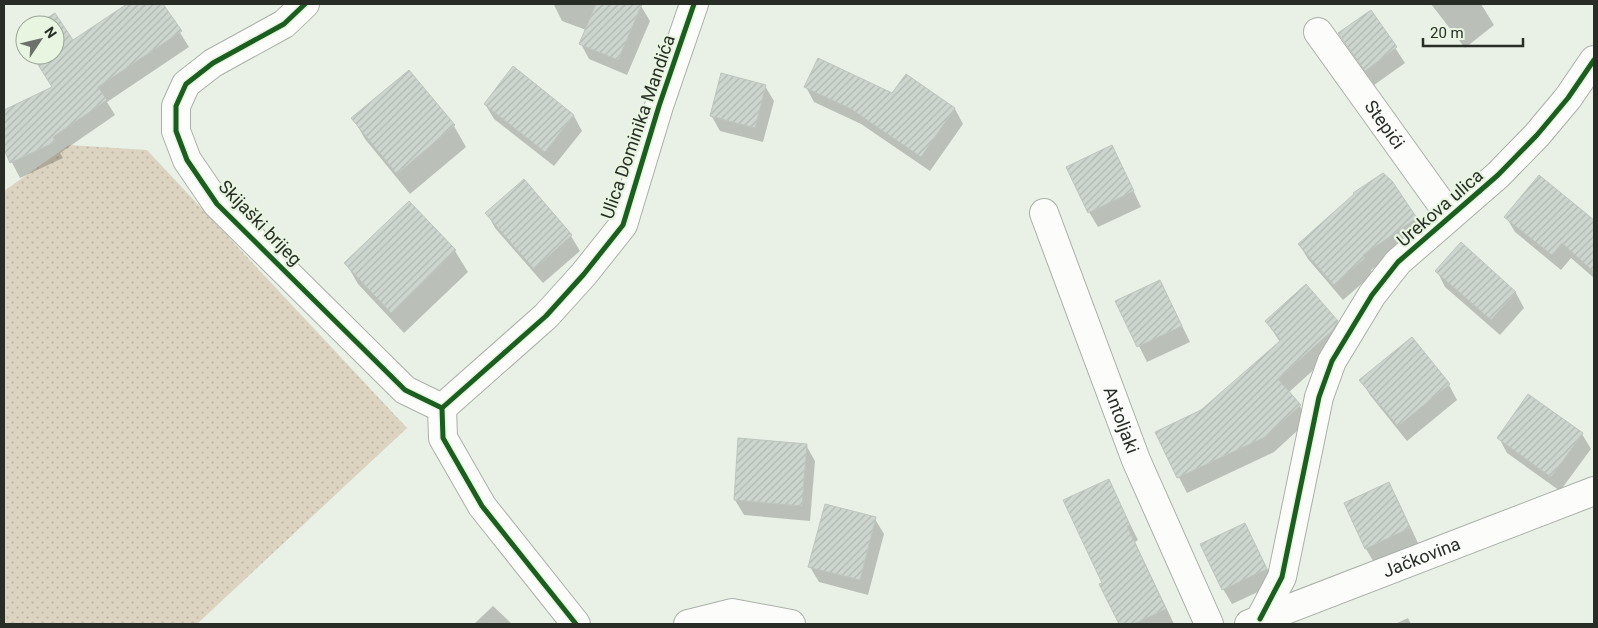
<svg xmlns="http://www.w3.org/2000/svg" width="1598" height="628" font-family="Roboto,sans-serif">
<defs>
<pattern id="grass-dots" width="8" height="8" patternUnits="userSpaceOnUse" patternTransform="scale(1.25)"><rect width="8" height="8" fill="#dcd4c0"/><path d="M2 2h.1M6 6h.1" fill="none" stroke="#bdb6a5" stroke-width="1.8" stroke-linecap="round"/></pattern>
<pattern id="building-hatch" width="6" height="6" patternUnits="userSpaceOnUse" patternTransform="scale(1.25)"><rect width="6" height="6" fill="#cdd6ce"/><path d="M-1 1l2-2M0 6l6-6M5 7l2-2" fill="none" stroke="#b0b8b1"/></pattern>
</defs>
<rect width="100%" height="100%" fill="#e9f1e6"/>
<path fill="url(#grass-dots)" d="M69 145 147 150 407 428 197 624H4V191Z"/>
<g fill="#0003">
<path d="M130 4H162L189 47 107 102 115 115 60 153 63 158 20 178 4 147V111L53 88 32 55H55V25H38L55 14 72 42Z"/>
<path d="M554 4H636L641 6 650 21 627 75 589 59 581 44 586 30 562 21 554 5Z"/>
<path d="M1431 4H1481L1494 25 1465 48Z"/>
<path d="M1371 11 1405 63 1374 85 1349 49 1340 34Z"/>
<path d="M25 33V43L21 36Z"/>
<path d="M409 71 454 126 466 147 410 194 365 139 353 118Z"/>
<path d="M906 75 955 109 963 124 930 171 861 124 814 102 806 87 893 95Z"/>
<path d="M765 86 774 101 763 142 720 131 711 115Z"/>
<path d="M485 104 574 116 582 131 554 166 494 119Z"/>
<path d="M1120 162 1141 207 1098 227 1089 212Z"/>
<path d="M1539 176 1594 222V278L1571 258 1561 270 1515 232 1506 217Z"/>
<path d="M409 203 455 251 468 272 404 333 358 284 346 263Z"/>
<path d="M487 213 571 236 580 251 543 283 495 228Z"/>
<path d="M1416 218 1425 233 1371 270 1373 274 1343 300 1308 259 1299 244Z"/>
<path d="M1461 244 1516 293 1524 308 1500 335 1445 287 1437 271Z"/>
<path d="M1160 281 1190 342 1147 362 1117 302Z"/>
<path d="M1266 321 1337 322 1346 337 1340 346 1288 393 1300 406 1308 421 1274 452 1187 493 1156 433 1202 411 1280 342Z"/>
<path d="M1361 380 1449 385 1457 400 1407 441 1370 395Z"/>
<path d="M1582 434 1591 449 1560 491 1507 453 1499 438Z"/>
<path d="M739 440 806 445 815 461 810 521 744 515 735 500Z"/>
<path d="M1108 480 1138 540 1135 542 1174 624H1120L1101 585 1104 583Z"/>
<path d="M1388 483 1397 498 1418 543 1375 564 1366 549 1345 503Z"/>
<path d="M875 519 884 534 868 595 819 582 810 567Z"/>
<path d="M1245 524 1275 584 1232 604 1223 589Z"/>
<path d="M493 606 512 624H474Z"/>
<path d="M1408 618 1411 624H1395Z"/>
</g>
<g fill="url(#building-hatch)" stroke="#bdc6be">
<path d="M127 4H163L182 31 98 87 107 100 53 137 55 142 10 163 4 149V110L52 87 32 55H55V25H36L55 13 73 40Z"/>
<path d="M596 4H642L618 60 579 44Z"/>
<path d="M1371 10 1397 47 1365 71 1338 33Z"/>
<path d="M818 58 892 93 906 74 955 108 921 157 851 109 804 87Z"/>
<path d="M513 66 574 115 545 152 484 104Z"/>
<path d="M409 70 455 125 397 174 351 118Z"/>
<path d="M721 73 766 85 755 128 710 116Z"/>
<path d="M1112 145 1134 191 1088 213 1066 167Z"/>
<path d="M1383 173 1392 181 1417 218 1363 255 1365 258 1334 285 1298 244 1354 194 1353 193Z"/>
<path d="M1539 175 1594 220V272L1562 243 1552 255 1504 217Z"/>
<path d="M524 179 572 235 534 269 485 213Z"/>
<path d="M409 201 456 250 391 313 344 263Z"/>
<path d="M1461 242 1516 292 1491 320 1435 271Z"/>
<path d="M1160 280 1182 326 1137 347 1115 301Z"/>
<path d="M1306 284 1338 321 1332 331 1278 379 1301 405 1265 437 1177 478 1155 432 1201 410 1281 340 1265 321Z"/>
<path d="M1412 337 1450 384 1398 426 1359 380Z"/>
<path d="M1528 394 1583 433 1551 477 1497 438Z"/>
<path d="M738 438 807 444 802 506 734 500Z"/>
<path d="M1109 479 1130 525 1127 526 1166 609 1134 624H1119L1099 584 1102 583 1063 500Z"/>
<path d="M1389 482 1410 528 1365 549 1344 503Z"/>
<path d="M825 504 876 517 860 580 808 567Z"/>
<path d="M1245 523 1267 569 1222 590 1200 544Z"/>
</g>
<g fill="none" stroke-linecap="round" stroke-linejoin="round">
<g stroke="#aab0a8" stroke-width="30">
<g id="street">
<path d="M305 4 284 24 213 63 186 84 176 106V131L187 160 217 204 405 390 442 408"/>
<path id="s1" d="M1318 32 1450 216"/>
<path id="s2" d="M1044 213 1136 460 1209 624"/>
<path d="M1260 619 1282 577 1319 397 1332 361 1372 295 1398 262 1498 175 1537 135 1568 98 1594 60"/>
</g>
</g>
<g stroke="#aab0a8" stroke-width="30">
<g id="secondary">
<path d="M576 624 482 506 443 438 442 408 546 316 584 274 623 225 659 106 694 4"/>
<path d="M688 624 732 613 791 624"/>
<path id="s3" d="M1249 624 1594 491"/>
</g>
</g>
<use href="#street" stroke="#fcfdfb" stroke-width="28"/>
<use href="#secondary" stroke="#fcfdfb" stroke-width="28"/>
<g stroke="#e8f5e1" stroke-width="8">
<g id="cycleway">
<path d="M305 4 284 24 213 63 186 84 176 106V131L187 160 217 204 405 390 442 408"/>
<path d="M1260 619 1282 577 1319 397 1332 361 1372 295 1398 262 1498 175 1537 135 1568 98 1594 60"/>
<path d="M576 624 482 506 443 438 442 408 546 316 584 274 623 225 659 106 694 4"/>
</g>
</g>
<use href="#cycleway" stroke="#1b5e20" stroke-width="5"/>
</g>
<g text-anchor="middle" stroke-width="4.5" stroke-linejoin="round" paint-order="stroke">
<g font-size="18" fill="#282d26" stroke="#e8f5e1">
<text dy="6" stroke="none"><textPath href="#s1" startOffset="114">Stepići</textPath></text>
<text transform="translate(638 127) rotate(-71)" y="6">Ulica Dominika Mandića</text>
<text transform="translate(1440 208) rotate(-41)" y="6">Urekova ulica</text>
<text transform="translate(260 223) rotate(46)" y="6">Skijaški brijeg</text>
<text dy="6" stroke="none"><textPath href="#s2" startOffset="221">Antoljaki</textPath></text>
<text dy="6" stroke="none"><textPath href="#s3" startOffset="185">Jačkovina</textPath></text>
</g>
</g>
<rect width="1598" height="628" fill="none" stroke="#282d26" stroke-width="10"/>
<g transform="translate(40 40) rotate(55)"><circle r="24" fill="#e8f5e1" stroke="#9ba596"/>
<path d="M0-4L9 19L0 12L-9 19Z" fill="#6c7269"/>
<text y="-8" font-size="14" font-weight="bold" text-anchor="middle" fill="#282d26">N</text>
</g>
<path d="M1423 38v8h100v-8" fill="none" stroke="#282d26" stroke-width="2.5"/>
<text x="1430" y="38" font-size="15" fill="#282d26" stroke="#e8f5e1" stroke-width="4" paint-order="stroke">20 m</text>
</svg>
